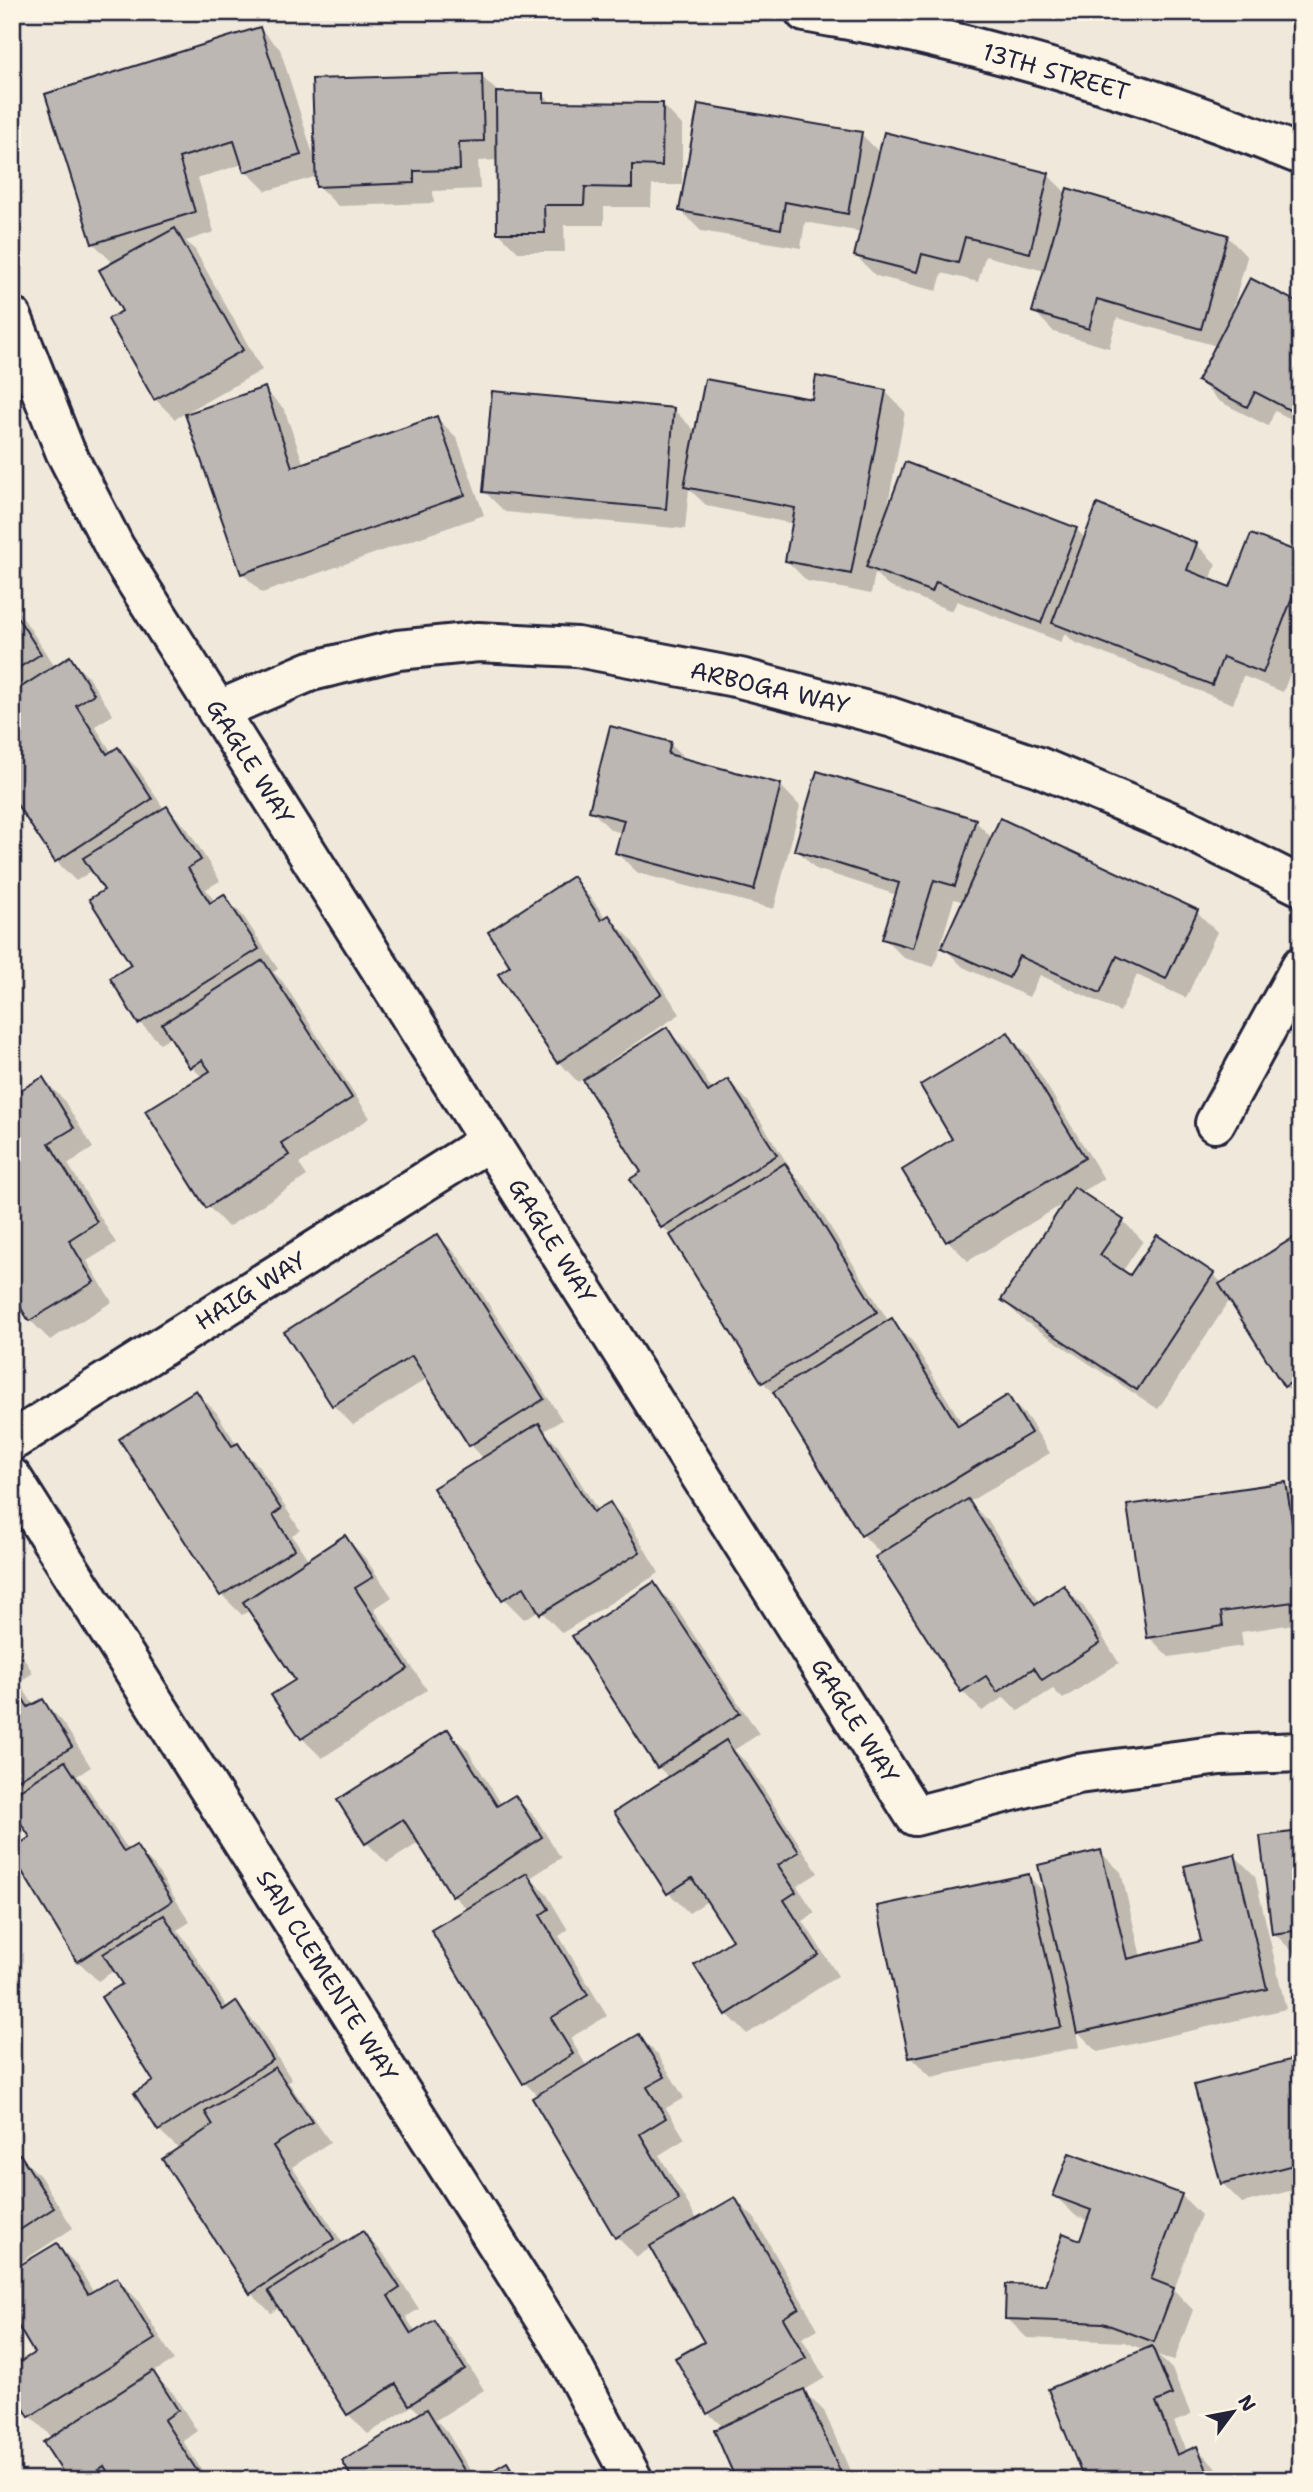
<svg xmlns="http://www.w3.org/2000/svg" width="1313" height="2492" font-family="'Shantell Sans',sans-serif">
<rect width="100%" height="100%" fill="#efe8db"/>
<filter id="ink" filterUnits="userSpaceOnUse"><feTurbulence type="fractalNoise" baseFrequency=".0143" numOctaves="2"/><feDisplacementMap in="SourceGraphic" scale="14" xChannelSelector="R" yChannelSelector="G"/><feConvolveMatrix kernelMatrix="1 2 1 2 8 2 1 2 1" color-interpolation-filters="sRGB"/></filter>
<g filter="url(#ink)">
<g fill="#0003">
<path d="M260 29 280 49 316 164 481 76 500 94 543 95 553 104H662L682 125V185H652L651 207H604V225H564L565 252H518L498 232V160L478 161 480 189 433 191 434 203 338 206 318 186V176L266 191 246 171 243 164 198 178 214 232 186 241 195 250 262 370 175 419 155 399 124 312 114 264 93 243Z"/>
<path d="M861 134 881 154 1048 175 1067 194 1227 236 1247 257 1231 315 1301 306V424L1275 411 1268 426 1219 401 1199 381 1217 346 1117 318 1109 348 1054 332 1034 311 1045 271 985 256 978 282 942 273 937 291 876 276 856 256 862 232 805 222 801 248 701 231 681 211Z"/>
<path d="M264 389 284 409 304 465 437 418 457 438 484 515 262 593 242 573Z"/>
<path d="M885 391 905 412 887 510 1076 529 1086 539 1196 544 1216 564 1210 581 1231 589 1301 555V646L1283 692 1243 676 1233 704 1074 642 1065 633 1061 642 957 601 952 611 888 586 875 573 871 594 807 581 787 561 794 524 707 506 689 489 685 529 505 512 485 492 674 410 697 433 814 401Z"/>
<path d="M12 601 55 667 69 658 89 678 113 715 95 726 112 753 118 749 138 769 164 809 167 808 187 828 220 881 206 889 215 902 224 896 244 917 278 969 273 972 283 982 370 1118 299 1164 307 1176 228 1227 208 1206 203 1078 191 1066 172 1036 160 1043 140 1023 112 979 133 965 107 890 93 870 76 881 56 861 17 800 12 803Z"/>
<path d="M670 744 688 761 780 785 800 806 774 909 638 873 617 853 623 833 611 830 591 810Z"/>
<path d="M975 821 993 839 1197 912 1217 932 1186 998 1137 975 1120 1012 1040 975 1029 997 963 967 943 947 964 902 954 899 934 967 904 958 884 938 897 895 816 869 796 849Z"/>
<path d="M572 879 592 899 606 919 609 917 629 937 680 1014 602 1066 604 1068 666 1029 686 1049 713 1091 728 1081 748 1101 795 1176 805 1186 889 1322 892 1321 912 1341 963 1425 1008 1398 1028 1418 1050 1453 969 1502 988 1521 1040 1603 1064 1587 1084 1607 1119 1663 1063 1699 1053 1689 1018 1711 1004 1697 982 1711 962 1691 882 1555 863 1535 776 1395 763 1382 676 1240 663 1227 633 1179 644 1172 584 1078 578 1082 558 1061 512 966Z"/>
<path d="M1008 1035 1028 1055 1104 1179 1080 1193 1123 1221 1143 1241 1122 1272 1131 1277 1157 1237 1213 1274 1223 1284 1301 1235V1401L1285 1386 1231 1298 1158 1409 1023 1320 1003 1300 1068 1201 968 1261 948 1241 955 1140Z"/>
<path d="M43 1079 63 1099 93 1148 68 1164 116 1243 87 1261 112 1302 50 1340 30 1320 20 1247 16 1241 12 1243V1097Z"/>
<path d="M438 1236 458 1256 562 1420 544 1431 558 1446 598 1511 610 1504 630 1524 659 1573 562 1633 540 1610 524 1619 504 1599 436 1488 484 1459 471 1445 428 1378 353 1425 333 1405Z"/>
<path d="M196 1392 216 1412 237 1445 258 1465 300 1530 292 1535 309 1561 345 1537 365 1558 392 1597 374 1609 427 1690 322 1758 302 1738 297 1680 251 1610 242 1615 222 1595 122 1440Z"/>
<path d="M1285 1484 1301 1499V1623L1241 1632 1243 1646 1169 1657 1149 1637Z"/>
<path d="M654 1585 674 1605 759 1734 734 1750 746 1762 818 1873 797 1886 815 1913 803 1921 838 1976 747 2034 727 2014 696 1966 735 1941 709 1900 689 1913 669 1893 670 1778 658 1767Z"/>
<path d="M12 1639 33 1673 19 1682 34 1706 42 1701 62 1721 91 1767 77 1776 85 1784 129 1851 135 1847 155 1867 190 1922 177 1930 184 1938 228 2009 236 2004 256 2024 292 2080 288 2082 330 2142 292 2167 344 2245 363 2233 383 2253 419 2309 406 2317 416 2333 434 2322 454 2342 484 2390 436 2420 447 2432 476 2480H355L422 2415 412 2406 368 2434 348 2414 280 2307 271 2313 251 2293 179 2149 159 2130 155 2082 124 1984 115 1970 98 1981 78 1961 32 1838 23 1790 12 1778Z"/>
<path d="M448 1731 468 1751 502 1805 515 1797 535 1817 561 1858 530 1878 547 1895 568 1930 559 1936 607 2016 570 2038 587 2067 639 2036 659 2056 684 2098 666 2108 685 2139 659 2155 698 2221 735 2199 755 2219 818 2329 802 2338 825 2378 803 2391 824 2411 854 2480H738L723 2427 708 2413 707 2342 652 2247 637 2257 617 2237 538 2096 524 2082 468 1910 453 1895 420 1842 387 1863 367 1843Z"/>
<path d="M1301 1833V1952L1294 1953 1274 1933Z"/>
<path d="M1100 1852 1121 1872 1141 1957 1203 1943 1235 1856 1255 1876 1286 2009 1098 2052 1077 2031 1080 2047 931 2077 911 2057 1028 1876 1046 1894Z"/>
<path d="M1301 2059V2188L1242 2203 1222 2183Z"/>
<path d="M20 2156 40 2176 73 2228 12 2268V2160Z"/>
<path d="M1181 2195 1201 2215 1174 2290 1193 2310 1174 2361 1158 2355 1172 2369 1191 2415 1174 2422 1187 2452 1196 2448 1217 2468 1221 2480H1086L1147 2351 1125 2342 1027 2338 1007 2318 1046 2286 1081 2242 1089 2221 1076 2216 1055 2196Z"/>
<path d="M57 2245 77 2265 94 2293 117 2279 137 2299 174 2360 152 2373 173 2393 197 2431 183 2441 208 2480H70L53 2438 30 2416 37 2353Z"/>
<path d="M507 2464 523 2480H481Z"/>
</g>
<g fill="#bcb7b3" stroke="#22223b" stroke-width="2">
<path d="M260 27 301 155 244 172 234 141 179 158 195 212 92 244 45 94Z"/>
<path d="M482 74 484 141 459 142 460 170 414 171V183L316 187 312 79Z"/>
<path d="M496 92 544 93V102L663 103 662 166 632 165V188L585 187 584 205H544L545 233H497Z"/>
<path d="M698 104 862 132 848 214 785 202 781 229 679 211Z"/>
<path d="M884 132 1049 173 1030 253 965 237 958 263 922 254 917 272 854 256Z"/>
<path d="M1067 188 1228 235 1201 329 1097 299 1089 329 1032 312Z"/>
<path d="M175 228 243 350 154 400 108 319 122 311 99 270Z"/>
<path d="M1250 278 1301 304V416L1255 392 1247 407 1197 381Z"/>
<path d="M816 376 886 390 851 574 785 561 795 508 684 487 705 379 812 399Z"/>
<path d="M265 387 292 467 437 416 465 495 241 574 185 414Z"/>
<path d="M492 391 674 408 666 509 483 492Z"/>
<path d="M905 462 1077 528 1041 623 936 582 932 592 866 567Z"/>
<path d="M1097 504 1197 543 1187 570 1230 587 1251 534 1301 553V575L1263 673 1223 657 1212 685 1052 623Z"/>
<path d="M12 609 41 654 12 672Z"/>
<path d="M70 656 94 694 76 705 107 754 118 747 152 799 55 862 12 797V693Z"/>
<path d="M610 726 671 742 668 754 781 784 754 890 615 853 624 820 589 811Z"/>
<path d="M817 771 976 819 955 886 934 880 913 948 882 939 899 883 794 850Z"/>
<path d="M167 806 201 860 188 868 210 903 224 894 259 949 138 1024 110 978 131 965 89 899 104 890 83 858Z"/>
<path d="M1000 818 1198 910 1166 979 1117 956 1100 993 1019 956 1009 978 941 948Z"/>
<path d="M573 876 601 920 609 915 661 994 557 1063 498 974 510 966 488 932Z"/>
<path d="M263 960 352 1098 281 1143 289 1155 206 1208 145 1111 210 1071 202 1060 190 1068 162 1024Z"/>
<path d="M667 1027 708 1092 728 1079 777 1155 661 1228 630 1179 641 1172 583 1080Z"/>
<path d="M1008 1032 1085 1158 946 1242 902 1170 952 1139 920 1085Z"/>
<path d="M43 1077 74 1128 49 1143 97 1222 69 1240 94 1282 29 1321 12 1294V1249L17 1246 12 1239V1095Z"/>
<path d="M785 1163 877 1312 762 1383 670 1235Z"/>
<path d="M1074 1187 1124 1220 1100 1255 1130 1275 1157 1235 1214 1273 1137 1390 1001 1300Z"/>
<path d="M1301 1233V1376L1284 1387 1219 1284Z"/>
<path d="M438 1234 544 1399 469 1446 412 1356 332 1406 284 1332Z"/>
<path d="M892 1318 958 1426 1008 1395 1031 1433 861 1536 773 1392Z"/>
<path d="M196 1390 232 1446 238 1443 281 1509 273 1515 295 1549 220 1596 119 1439Z"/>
<path d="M539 1423 593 1512 610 1502 640 1552 540 1614 524 1587 502 1600 433 1488Z"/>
<path d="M1286 1482 1301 1582V1601L1221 1612 1223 1626 1147 1638 1127 1505Z"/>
<path d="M968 1499 1035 1604 1064 1585 1100 1643 1042 1680 1034 1668 997 1692 986 1676 961 1692 875 1557Z"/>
<path d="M345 1535 373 1577 355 1588 408 1669 301 1739 271 1695 295 1680 243 1602Z"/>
<path d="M654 1582 740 1713 657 1768 572 1636Z"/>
<path d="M12 1681 28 1707 43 1699 72 1747 13 1783Z"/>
<path d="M448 1729 497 1806 515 1795 542 1837 452 1896 403 1819 365 1844 337 1800Z"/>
<path d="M726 1740 799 1852 778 1865 796 1892 784 1900 819 1955 726 2015 694 1965 732 1940 692 1878 667 1894 614 1812Z"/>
<path d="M65 1761 124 1852 136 1845 172 1901 77 1962 12 1855V1849L30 1837 12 1810V1795Z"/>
<path d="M1301 1831V1930L1272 1934 1260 1836Z"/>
<path d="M1101 1850 1127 1959 1201 1941 1184 1866 1235 1854 1267 1989 1077 2033 1038 1865Z"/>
<path d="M527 1873 549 1909 540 1915 588 1995 551 2018 573 2054 523 2084 431 1930Z"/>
<path d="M1029 1874 1061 2027 909 2058 877 1906Z"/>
<path d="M164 1915 223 2010 236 2001 273 2060 158 2131 134 2093 153 2081 101 1997 122 1984 103 1954Z"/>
<path d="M639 2034 665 2077 647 2087 666 2118 640 2134 679 2200 615 2238 532 2098Z"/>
<path d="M1301 2057V2163L1221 2184 1194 2085Z"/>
<path d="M275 2067 312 2122 273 2146 334 2239 250 2294 162 2159 213 2125 205 2112Z"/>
<path d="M1069 2153 1182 2194 1151 2279 1174 2288 1154 2342 1103 2323 1005 2319 1006 2284 1045 2285 1063 2233 1080 2240 1091 2210 1053 2196Z"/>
<path d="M20 2154 54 2208 12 2235V2158Z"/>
<path d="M735 2197 799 2308 783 2318 806 2358 707 2414 675 2358 704 2342 650 2246Z"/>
<path d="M363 2231 400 2288 388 2296 411 2334 434 2320 465 2369 409 2405 396 2384 347 2415 268 2291Z"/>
<path d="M57 2243 88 2294 117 2277 155 2339 29 2417 12 2389V2367L34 2353 12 2316V2270Z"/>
<path d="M1152 2346 1172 2395 1156 2402 1177 2455 1197 2446 1211 2480H1084L1048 2389Z"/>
<path d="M153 2371 178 2410 164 2420 203 2480H113L104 2466 84 2480H68L43 2442Z"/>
<path d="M804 2389 844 2480H736L714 2430Z"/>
<path d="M427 2409 470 2480H353L342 2461Z"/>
<path d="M507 2462 518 2480H477Z"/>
</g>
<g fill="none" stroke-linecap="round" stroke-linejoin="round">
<g stroke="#22223b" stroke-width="44">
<g id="minor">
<path d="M12 317 65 451 115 548 915 1816 1078 1774 1220 1755 1301 1752"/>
<path d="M217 711 311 671 398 650 478 642 577 647 740 678 890 717 1039 767 1183 827 1301 886"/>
<path d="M1215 1123 1301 966"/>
<path d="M12 1441 489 1141"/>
<path d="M12 1478 561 2345 633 2480"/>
</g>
</g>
<g stroke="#22223b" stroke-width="44">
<path id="tertiary" d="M805 12C842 19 879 25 915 33 1046 63 1176 104 1301 155"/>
</g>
<use href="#minor" stroke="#fcf5e5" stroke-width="38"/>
<use href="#tertiary" stroke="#fcf5e5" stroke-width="38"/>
</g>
</g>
<g text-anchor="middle" stroke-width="5" stroke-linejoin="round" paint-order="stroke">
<g font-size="24" fill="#22223b" stroke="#fcf5e5">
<text transform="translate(1056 72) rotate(16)" y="8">13TH STREET</text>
<text transform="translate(770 688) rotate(13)" y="8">ARBOGA WAY</text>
<text transform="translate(250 762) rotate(58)" y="8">GAGLE WAY</text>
<text transform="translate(552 1241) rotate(58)" y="8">GAGLE WAY</text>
<text transform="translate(251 1291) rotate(-32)" y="8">HAIG WAY</text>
<text transform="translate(855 1721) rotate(58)" y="8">GAGLE WAY</text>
<text transform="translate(327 1976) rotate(58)" y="8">SAN CLEMENTE WAY</text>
</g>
</g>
<rect width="1313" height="2492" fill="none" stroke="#fcf5e5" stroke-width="42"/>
<rect x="21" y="21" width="1271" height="2450" fill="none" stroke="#22223b" stroke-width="2.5" filter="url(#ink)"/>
<g transform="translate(1233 2412) rotate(58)" stroke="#fcf5e5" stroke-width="5" paint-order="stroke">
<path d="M0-5L12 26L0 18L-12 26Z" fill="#22223b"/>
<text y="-10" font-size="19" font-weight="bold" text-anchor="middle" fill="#22223b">N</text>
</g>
</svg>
